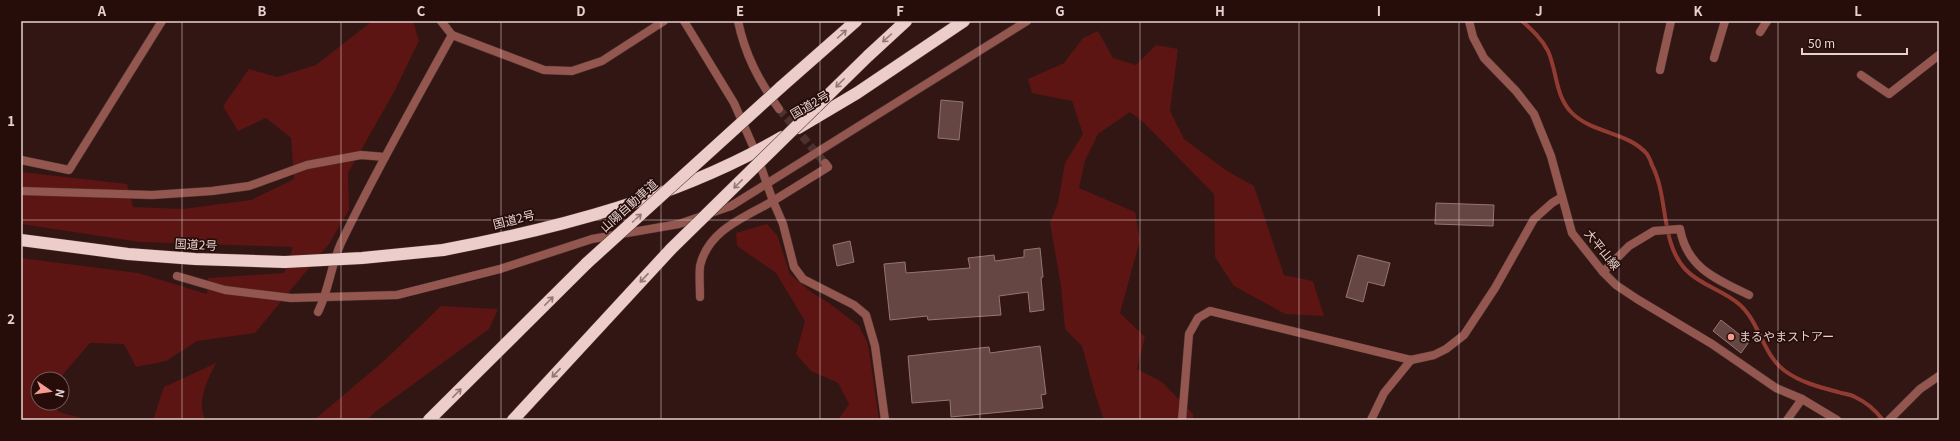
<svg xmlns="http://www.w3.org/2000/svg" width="1960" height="441" font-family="Georgia,'Noto Sans JP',serif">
<rect width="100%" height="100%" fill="#311613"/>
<g fill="#5c1512">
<path d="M372 21H413L419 41 394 92 348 173 349 210 329 244 255 333 197 341 166 361 136 367 124 344 90 343 59 379H38V403H52L59 412 88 420H21V258L138 273 207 294 208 278 284 273 293 247 140 242 21 224V172L127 184 133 207 183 209 251 200 294 179 291 138 266 118 238 131 223 106 249 69 277 77 316 65Z"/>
<path d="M1098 31 1113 58 1136 65 1156 45 1178 49 1170 111 1184 139 1227 171 1254 186 1284 275 1313 281 1324 316 1285 314 1234 286 1215 257 1214 194 1142 121 1130 112 1098 134 1085 161 1079 188 1135 212 1140 240 1120 313 1145 337 1137 369 1162 382 1193 414V420H1104L1096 397 1082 346 1065 329 1061 286 1050 223 1058 203 1065 163 1083 134 1072 101 1032 93 1028 79 1064 63 1083 38Z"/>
<path d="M767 224 777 235 790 274 811 292 829 303 859 326 868 344 879 420H838L849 404 838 383 811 371 796 354 805 321 776 273 737 246 736 233Z"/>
<path d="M441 306 498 309 489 329 375 412 367 420H314L385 360Z"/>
<path d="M216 363C207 381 197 400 205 420H153L164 387Z"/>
</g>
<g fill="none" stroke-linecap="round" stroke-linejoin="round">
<path stroke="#923b33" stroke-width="4" d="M1522 21C1532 30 1542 39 1548 51 1557 71 1555 95 1571 112 1592 134 1627 131 1647 154 1649 157 1651 162 1652 165 1669 198 1660 243 1686 270 1700 285 1723 290 1739 304 1760 322 1762 354 1785 371 1800 382 1819 387 1838 392 1843 394 1850 394 1855 397 1866 402 1876 411 1883 420"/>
</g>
<g fill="#654642" stroke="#977470">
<path d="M941 100 963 102 959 140 938 138Z"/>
<path d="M1436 203 1494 205 1493 226 1435 224Z"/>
<path d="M850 241 854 262 837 266 833 245Z"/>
<path d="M1040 248 1043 277 1041 278 1044 310 1030 312 1028 292 999 296 1001 315 928 320 927 316 890 320 884 264 905 262 906 273 970 268 968 258 994 255 995 261 1024 257V250Z"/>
<path d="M1358 255 1390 263 1384 286 1368 282 1363 302 1346 297Z"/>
<path d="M1721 320 1749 342 1741 353 1713 331Z"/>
<path d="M1040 346 1046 394 1041 395 1043 408 951 417 950 400 912 403 908 356 989 347 990 353Z"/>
</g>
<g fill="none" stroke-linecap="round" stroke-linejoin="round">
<path stroke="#4c322f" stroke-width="8" stroke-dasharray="8 4" stroke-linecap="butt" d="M779 109 825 163"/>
<g stroke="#4e3431" stroke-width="9">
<g id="street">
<path d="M441 21 452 35 544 70 572 71 602 61 664 21"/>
<path d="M684 21 734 103 756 153 773 201C745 217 708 230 700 266 699 276 700 287 700 297"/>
<path d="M738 21C745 55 759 81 779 109"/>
<path d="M1469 21 1473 37 1484 58 1516 91 1534 114 1551 156 1572 233 1603 272 1616 285 1637 299 1712 344 1776 388 1802 399 1837 420"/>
<path d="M1760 32 1767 21"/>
<path d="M1714 58 1725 21"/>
<path d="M1660 70 1671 21"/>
<path d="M1861 75 1889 94 1939 55"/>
<path d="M21 160 69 170 162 21"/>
<path d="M825 163 828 167 773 201 783 224 794 267 803 279 854 305 866 315 875 346 885 420"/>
<path d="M21 191 152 195 212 191 249 186 307 165 361 155 385 157"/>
<path d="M1603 272 1629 246 1654 231 1680 229C1687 268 1716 279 1749 295"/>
<path d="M177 276 225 290 291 298 397 295 500 269 592 239 679 224 731 206 1027 21"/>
<path d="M318 312C329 290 331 265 341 243 375 172 414 104 452 35"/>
<path d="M1182 420 1189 334 1198 318 1210 311 1411 360 1434 355 1446 349 1464 335 1495 288 1534 219 1552 203 1562 197"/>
<path d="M1371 420 1384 393 1411 360"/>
<path d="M1787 420 1802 399"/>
<path d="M1889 420 1920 389 1939 376"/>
</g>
</g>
<g stroke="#4e3431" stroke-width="13">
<g id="highway">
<path d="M868 56 906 21"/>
<path d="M781 87 856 21"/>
<path d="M798 128 857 93 964 21"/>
<path d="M21 240 128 254 195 259 285 262"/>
<path d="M443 250C559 228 679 197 782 137"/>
<path d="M429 420 587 263"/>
<path d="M513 420 671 249"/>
</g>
</g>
<use href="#street" stroke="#935750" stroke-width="8"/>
<use href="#highway" stroke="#edcdc9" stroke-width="12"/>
<g stroke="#4e3431" stroke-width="13" stroke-linecap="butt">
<g id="highway-bridge">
<path d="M671 249 868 56"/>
<path d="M285 262 362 258 443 250"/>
<path d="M587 263 781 87"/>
</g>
</g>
<use href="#highway-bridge" stroke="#edcdc9" stroke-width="12"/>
</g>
<defs><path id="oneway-shaft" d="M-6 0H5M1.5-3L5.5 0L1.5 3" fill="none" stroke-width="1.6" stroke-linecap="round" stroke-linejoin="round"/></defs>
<g stroke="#937773">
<use href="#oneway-shaft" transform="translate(842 34) rotate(-42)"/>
<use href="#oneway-shaft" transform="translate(887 38) rotate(138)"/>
<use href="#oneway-shaft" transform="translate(840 83) rotate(135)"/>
<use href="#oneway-shaft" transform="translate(738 184) rotate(135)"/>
<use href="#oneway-shaft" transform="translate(637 218) rotate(-42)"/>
<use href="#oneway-shaft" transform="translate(644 278) rotate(133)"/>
<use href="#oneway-shaft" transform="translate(549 301) rotate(-45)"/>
<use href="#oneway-shaft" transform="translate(556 373) rotate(133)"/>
<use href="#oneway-shaft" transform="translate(457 393) rotate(-45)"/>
</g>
<path fill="none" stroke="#e5d1cf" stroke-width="1" stroke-opacity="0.55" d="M182 21V420M341 21V420M501 21V420M661 21V420M820 21V420M980 21V420M1140 21V420M1299 21V420M1459 21V420M1619 21V420M1778 21V420M21 220H1939"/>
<circle fill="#f59c91" stroke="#260d0a" stroke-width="1.5" cx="1731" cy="337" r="4"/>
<g text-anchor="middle" stroke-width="3.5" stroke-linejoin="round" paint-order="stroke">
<g font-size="12" fill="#e5d1cf" stroke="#260d0a">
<text transform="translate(810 105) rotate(-30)" y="4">国道2号</text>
<text transform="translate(629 206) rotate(-42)" y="4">山陽自動車道</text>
<text transform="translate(514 220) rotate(-14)" y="4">国道2号</text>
<text transform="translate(196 245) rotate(3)" y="4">国道2号</text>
<text transform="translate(1602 250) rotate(51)" y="4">大平山線</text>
</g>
<g font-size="12" fill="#e5d1cf" stroke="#260d0a" text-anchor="start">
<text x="1739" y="341">まるやまストアー</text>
</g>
</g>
<rect width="1960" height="441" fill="none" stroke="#260d0a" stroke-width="44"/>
<g transform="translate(50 391) rotate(103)"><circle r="19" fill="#260d0a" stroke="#725b59"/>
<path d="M0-3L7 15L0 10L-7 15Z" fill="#f59c91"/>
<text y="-6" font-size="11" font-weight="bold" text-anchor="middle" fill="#e5d1cf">N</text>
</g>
<path d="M1802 48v6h105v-6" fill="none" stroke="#e5d1cf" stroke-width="2"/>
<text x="1808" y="48" font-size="12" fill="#e5d1cf" stroke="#260d0a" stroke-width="3" paint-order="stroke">50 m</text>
<rect x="22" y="22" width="1916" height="397" fill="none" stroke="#e5d1cf" stroke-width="1.5"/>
<g font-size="13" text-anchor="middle" font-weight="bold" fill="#e5d1cf">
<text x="102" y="16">A</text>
<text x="262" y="16">B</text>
<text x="421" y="16">C</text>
<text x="581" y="16">D</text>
<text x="740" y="16">E</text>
<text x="900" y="16">F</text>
<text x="1060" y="16">G</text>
<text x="1220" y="16">H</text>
<text x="1379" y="16">I</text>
<text x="1539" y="16">J</text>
<text x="1698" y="16">K</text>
<text x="1858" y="16">L</text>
<text x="11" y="126">1</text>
<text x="11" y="324">2</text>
</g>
</svg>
